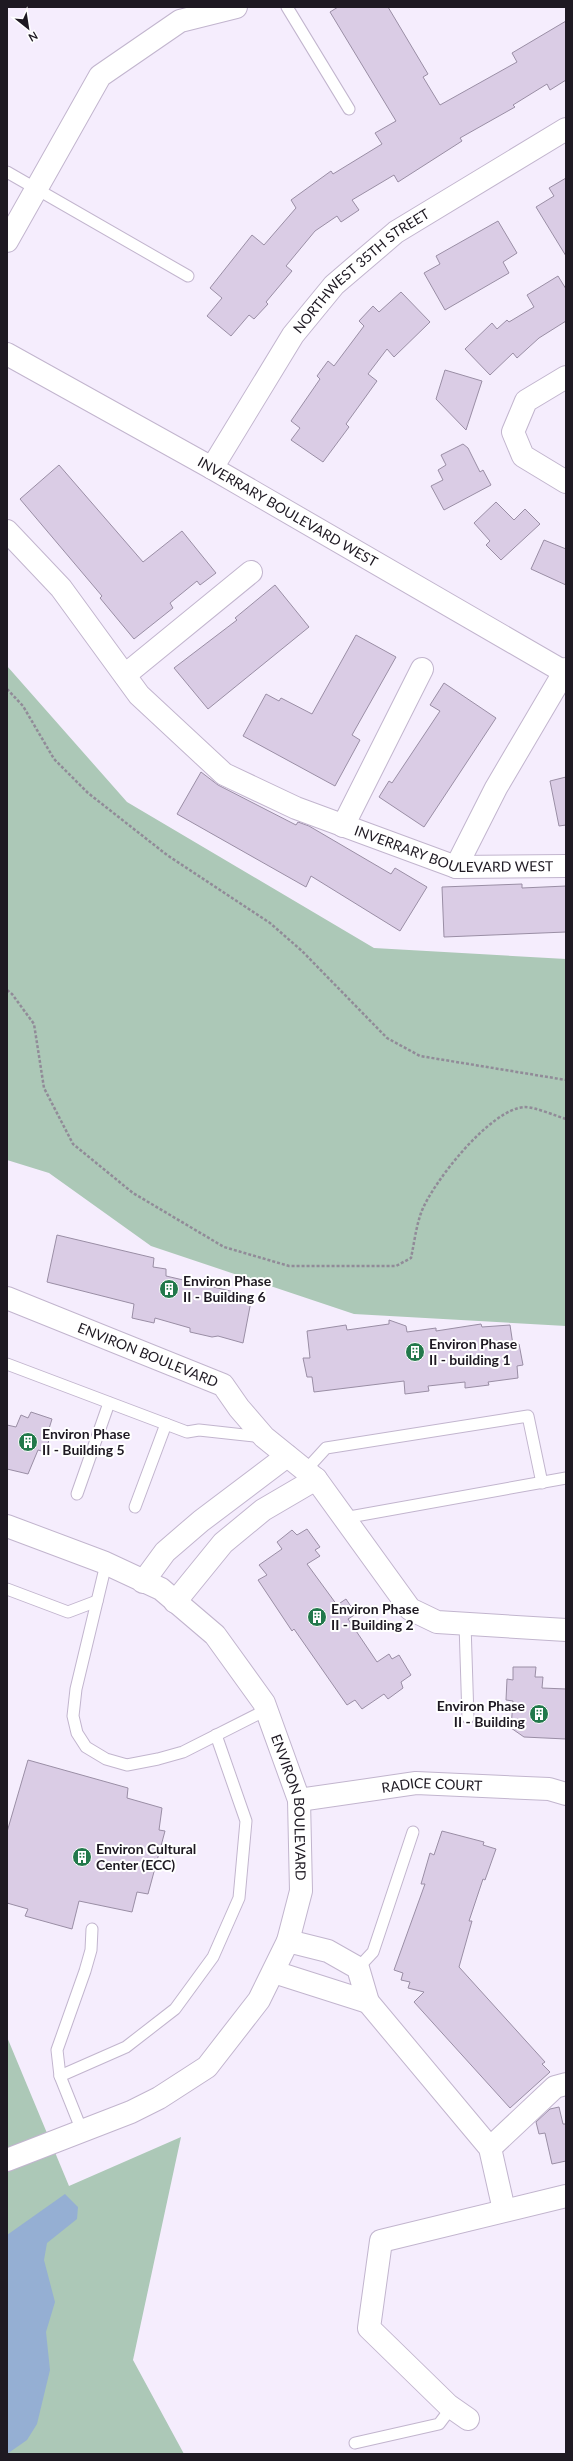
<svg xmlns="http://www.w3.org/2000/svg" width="573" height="2461" font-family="Lato,sans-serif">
<rect width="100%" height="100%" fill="#f5edfd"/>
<g fill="#acc8b7">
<path d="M7 666 127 802 374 948 566 959V1326L354 1314 151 1246 49 1173 7 1160Z"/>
<path d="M7 2037 69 2186 181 2137 133 2360 184 2454H7Z"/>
</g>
<path fill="#95afd3" d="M65 2194 78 2207 77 2219 47 2243 44 2260 55 2302 46 2332 50 2370 37 2424 27 2440 7 2454V2235Z"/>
<g fill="#dacce5" stroke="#9a8ea5">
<path d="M338 7H388L428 74 423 77 440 105 517 62 512 53 566 21V80L550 90 547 84 513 105 515 107 460 138 462 141 398 182 394 175 352 200 359 210 341 222 337 216 315 231 286 266 292 271 266 302 268 304 254 319 249 315 231 336 207 316 222 298 210 288 252 235 264 245 296 208 291 200 331 171 333 174 382 144 375 133 396 121 330 12Z"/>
<path d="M566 178V256L536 207 554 196 549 188Z"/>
<path d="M498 221 517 253 503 262 509 273 445 310 424 273 440 264 436 256Z"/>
<path d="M558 276 566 289V321L539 338 517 358 513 353 490 375 465 349 492 323 497 329 507 320 509 322 534 307 527 295Z"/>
<path d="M401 292 430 322 394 357 387 349 368 374 377 381 346 424 349 427 323 462 291 440 300 428 291 421 320 379 317 376 328 361 334 366 364 326 359 321 373 306 379 312Z"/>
<path d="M445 370 482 381 466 430 436 399Z"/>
<path d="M463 444 468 448 480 472 483 470 491 485 444 510 431 486 443 480 438 470 446 465 441 455Z"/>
<path d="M59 465 143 562 182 531 216 573 200 585 197 581 170 603 173 608 134 639 100 598 102 596 20 499Z"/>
<path d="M496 502 514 520 525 509 540 524 501 560 486 545 490 541 474 523Z"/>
<path d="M544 540 566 549V585L531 569Z"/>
<path d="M275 585 309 627 208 709 174 668 237 620 235 618Z"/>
<path d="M356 635 396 657 352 735 360 740 335 786 243 736 266 694 279 701 281 698 312 714Z"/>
<path d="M444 683 496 718 424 827 379 797 389 781 392 783 440 711 430 705Z"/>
<path d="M201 772 218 785 296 825 298 822 309 826 391 874 395 868 427 887 400 931 311 876 306 887 177 814Z"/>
<path d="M566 777V825L559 826 550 781Z"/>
<path d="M522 884V888L566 886V932L444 937 442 887Z"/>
<path d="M57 1235 154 1258 153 1267 166 1269V1276L252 1296 243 1343 218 1336 212 1337 190 1332V1328L155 1318 154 1323 132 1318 134 1304 47 1282Z"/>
<path d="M389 1320 406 1326 407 1332 436 1328V1331L481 1324 482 1327 510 1325 513 1345 519 1344 523 1365 517 1366 518 1378 488 1382 489 1385 465 1388V1382L428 1386 429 1391 405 1394 404 1381 314 1392 312 1377H307L303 1358H310L307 1331 346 1325 347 1330 389 1324Z"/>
<path d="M31 1412 52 1419 48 1432 51 1434 45 1452 38 1450 28 1474 7 1469V1425L16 1427 21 1415 28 1418Z"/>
<path d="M307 1529 320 1547 315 1550 320 1556 307 1564 337 1605 346 1599 356 1614 348 1619 377 1662 389 1654 392 1659 399 1655 411 1675 401 1682 403 1688 388 1699 384 1694 362 1709 355 1700 347 1705 294 1629 292 1631 258 1580 267 1575 259 1565 282 1549 277 1542 292 1530 297 1535Z"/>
<path d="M513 1667H536L535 1677H543L542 1688 566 1689V1739L524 1737 511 1728 513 1701 506 1700 507 1679 513 1680Z"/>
<path d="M28 1760 128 1788 127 1798 162 1808 159 1830 165 1831 148 1894 137 1892 132 1912 79 1901 72 1929 25 1916 28 1909 7 1903V1832Z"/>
<path d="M442 1831 484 1842 483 1845 496 1849 485 1880 483 1879 469 1921H472L459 1967 545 2062 542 2064 550 2072 510 2108 414 2002 424 1992 408 1988 410 1982 401 1980 403 1973 394 1970 425 1884H421L430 1853 434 1855Z"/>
<path d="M559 2107 563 2124H566V2161L552 2164 545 2133 539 2134 536 2122 550 2109Z"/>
</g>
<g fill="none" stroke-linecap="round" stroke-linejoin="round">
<g stroke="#c2b5ce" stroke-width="13">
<g id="service">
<path d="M287 7 349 109"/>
<path d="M7 172 188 276"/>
<path d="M7 1364 187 1432 199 1430 262 1437"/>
<path d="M305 1471 326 1448 528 1416 542 1483"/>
<path d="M77 1494 109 1403"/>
<path d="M135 1507 166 1424"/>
<path d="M344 1518 566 1478"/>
<path d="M106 1564 76 1689 73 1716 77 1733 86 1747 106 1759 127 1765 158 1759 183 1752 266 1710"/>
<path d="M7 1589 68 1612 97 1601"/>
<path d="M465 1624 468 1718"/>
<path d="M358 1968 373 1952 413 1832"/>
<path d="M60 2076 57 2050 85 1971 91 1950 92 1929"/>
<path d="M82 2131 60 2076 126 2047 175 2009 213 1957 239 1898 246 1821 216 1735"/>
<path d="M355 2443 439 2424 448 2412V2405"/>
</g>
</g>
<g stroke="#c2b5ce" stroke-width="24">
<g id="minor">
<path d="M7 241 100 76 180 21 236 7"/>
<path d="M566 377 526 401 513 432 523 456 566 482"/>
<path id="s1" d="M212 468 293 335 334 285 396 232 566 129"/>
<path id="s2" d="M7 531 61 588 139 695 224 774 296 808 456 867 566 866"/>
<path d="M125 675 251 572"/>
<path d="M343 826 422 669"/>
<path d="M456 867 496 788 566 669"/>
<path id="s3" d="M7 1298 223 1385 239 1408 264 1437 316 1479 410 1609 437 1622 566 1630"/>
<path id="s4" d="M7 1526 103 1562 161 1589 215 1635 264 1703 299 1800 301 1891 288 1941 259 2000 207 2067 159 2098 131 2112 7 2160"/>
<path d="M143 1582 165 1552 201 1521 287 1456"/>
<path d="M175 1602 223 1543 263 1510 316 1479"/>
<path id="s5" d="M299 1800 416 1783 549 1789 566 1794"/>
<path d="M288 1941 328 1951 358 1968 368 2002 490 2148 504 2210"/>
<path d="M274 1972 368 2002"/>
<path d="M490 2148 555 2087 566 2084"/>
<path d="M468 2419 448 2405 369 2328 381 2241 566 2196"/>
</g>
</g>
<g stroke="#c2b5ce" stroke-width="24">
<g id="tertiary">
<path id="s6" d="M7 354 212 468 566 673"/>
</g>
</g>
<g stroke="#918b98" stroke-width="2.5" stroke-dasharray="3 2" stroke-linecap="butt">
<path d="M7 689 23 706 54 759 88 793 167 855 270 923 302 951 387 1038 420 1056 566 1080"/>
<path d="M7 990 12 994 34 1024 44 1088 73 1144 133 1193 224 1247 289 1266H396L411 1258C414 1244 416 1227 421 1213 432 1183 491 1108 525 1107 535 1107 556 1116 566 1119"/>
</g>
<use href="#service" stroke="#fff" stroke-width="11"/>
<use href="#minor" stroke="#fff" stroke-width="22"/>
<use href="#tertiary" stroke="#fff" stroke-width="22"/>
</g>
<defs>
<g id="building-disc" transform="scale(1)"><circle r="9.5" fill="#22784b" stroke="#fff"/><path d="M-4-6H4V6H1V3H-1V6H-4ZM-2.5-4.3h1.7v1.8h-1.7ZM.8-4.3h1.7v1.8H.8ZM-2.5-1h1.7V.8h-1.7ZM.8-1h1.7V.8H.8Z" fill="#fff"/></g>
</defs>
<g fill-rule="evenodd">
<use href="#building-disc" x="169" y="1289"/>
<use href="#building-disc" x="415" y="1352"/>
<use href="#building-disc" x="28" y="1442"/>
<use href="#building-disc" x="317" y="1617"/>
<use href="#building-disc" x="539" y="1714"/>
<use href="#building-disc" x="82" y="1857"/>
</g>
<g text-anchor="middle" stroke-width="4" stroke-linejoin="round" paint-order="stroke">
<g font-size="14" fill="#1e1922" stroke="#fff">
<text dy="5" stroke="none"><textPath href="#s1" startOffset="250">NORTHWEST 35TH STREET</textPath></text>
<text dy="5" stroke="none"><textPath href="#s6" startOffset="322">INVERRARY BOULEVARD WEST</textPath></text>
<text dy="5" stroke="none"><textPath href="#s2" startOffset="572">INVERRARY BOULEVARD WEST</textPath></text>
<text dy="5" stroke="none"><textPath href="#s3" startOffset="152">ENVIRON BOULEVARD</textPath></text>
<text dy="5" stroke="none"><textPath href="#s5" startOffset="134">RADICE COURT</textPath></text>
<text dy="5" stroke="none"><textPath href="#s4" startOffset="430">ENVIRON BOULEVARD</textPath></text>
</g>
<g font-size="14" font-weight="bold" fill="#1e1922" stroke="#fff" text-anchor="start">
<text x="183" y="1286">Environ Phase<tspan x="183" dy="16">II - Building 6</tspan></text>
<text x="429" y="1349">Environ Phase<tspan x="429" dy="16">II - building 1</tspan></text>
<text x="42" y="1439">Environ Phase<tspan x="42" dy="16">II - Building 5</tspan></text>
<text x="331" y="1614">Environ Phase<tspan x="331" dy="16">II - Building 2</tspan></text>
<text x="525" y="1711" text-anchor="end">Environ Phase<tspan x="525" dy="16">II - Building</tspan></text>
<text x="96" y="1854">Environ Cultural<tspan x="96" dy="16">Center (ECC)</tspan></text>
</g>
</g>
<rect width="573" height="2461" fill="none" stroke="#1e1922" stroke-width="16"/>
<g transform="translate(28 28) rotate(150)" stroke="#ffffff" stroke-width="3" paint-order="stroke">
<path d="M0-3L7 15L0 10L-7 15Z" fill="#1e1922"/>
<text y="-6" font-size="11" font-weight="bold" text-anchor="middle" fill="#1e1922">N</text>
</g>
</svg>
